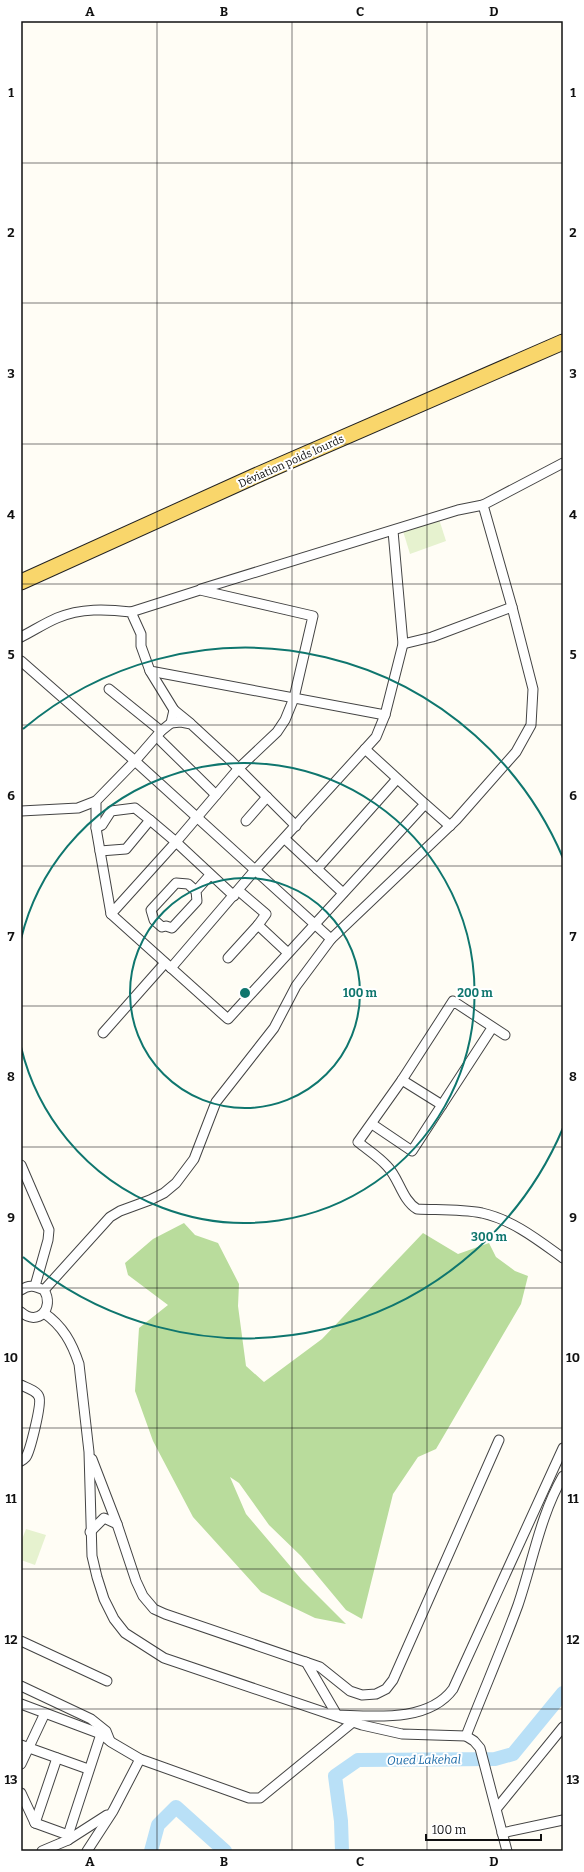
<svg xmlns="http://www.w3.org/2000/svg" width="584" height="1872" font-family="Bitter,serif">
<rect width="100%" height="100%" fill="#fffdf5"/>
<path fill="#b9dc9c" d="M184 1223 195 1235 218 1243 239 1284 238 1306 246 1366 264 1382 322 1339 423 1233 458 1254 489 1243 496 1257 515 1271 528 1276 521 1304 436 1449 418 1457 393 1494 362 1619 346 1610 301 1556 269 1525 239 1483 230 1477 246 1514 302 1580 346 1624 315 1618 261 1592 193 1517 153 1441 135 1391 139 1328 168 1305 128 1275 125 1263 153 1239Z"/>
<g fill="#e6f2cf">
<path d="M439 519 446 541 410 554 403 531Z"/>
<path d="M26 1529 46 1535 35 1565 21 1560V1542Z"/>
</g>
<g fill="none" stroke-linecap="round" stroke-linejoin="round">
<g stroke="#b9e0f7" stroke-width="14">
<path d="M151 1851 158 1825 176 1807 225 1851"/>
<path d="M342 1851 341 1821 335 1776 358 1760 495 1759 513 1754 563 1693"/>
</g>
<g stroke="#444" stroke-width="11">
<g id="street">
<path d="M201 589 458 510 483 505"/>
<path d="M131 612 200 590 313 616 294 698 285 720 277 732 239 768 176 842 150 820"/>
<path d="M21 637C33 631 45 623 57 618 81 608 106 609 131 612L141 634V646L150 671 385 715 376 737 255 870 171 968"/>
<path d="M403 644 432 637 512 607"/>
<path d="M21 661 135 761 331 939"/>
<path d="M150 671 174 710 190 723"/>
<path d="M109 689 161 731 171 723 174 710"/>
<path d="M385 715 403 644 393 531"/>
<path d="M171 723 181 722 191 724 229 759 296 826"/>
<path d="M161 731 135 761 96 801V828L111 914 176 842 234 896"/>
<path d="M157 737 216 795"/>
<path d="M425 804 450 826"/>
<path d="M21 811 78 808 96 801"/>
<path d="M246 821 267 797"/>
<path d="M96 828 102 825 111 811 135 808 150 820 126 849 100 851"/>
<path d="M285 839 343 893"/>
<path d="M317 869 397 779"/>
<path d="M196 891 188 884 176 883 151 910 154 920 162 927 166 926 172 928 197 901 196 891 210 875"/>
<path d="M239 891 266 914 258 925"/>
<path d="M111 914 228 1019 425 804 365 749"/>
<path d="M228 958 258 925 288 953"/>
<path d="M103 1033 165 963"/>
<path d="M505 1035 453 1001 402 1080 358 1142C368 1150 379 1157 387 1166 399 1178 402 1200 417 1209 438 1210 461 1209 482 1213 513 1220 538 1240 563 1258"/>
<path d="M402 1080 442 1105"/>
<path d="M372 1124 412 1151 492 1028"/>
<path d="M21 1165 49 1230 48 1240 35 1286"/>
<path d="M21 1290C29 1284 35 1286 44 1290 55 1308 38 1327 21 1312"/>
<path d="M44 1290 110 1217 120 1211 150 1200 164 1193 176 1183 194 1159 216 1102 274 1028 296 986 331 939 456 820 516 752 531 725 533 689 512 607 483 505 563 463"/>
<path d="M44 1313C63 1326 72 1343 79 1364L89 1452 92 1556 97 1577 104 1599 114 1619 125 1633 164 1658 362 1725 402 1734 466 1736 474 1741 480 1748 507 1851"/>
<path d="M21 1385C27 1388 37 1391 39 1397 42 1404 30 1451 26 1457 24 1459 23 1460 21 1461"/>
<path d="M92 1459 117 1524 136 1581 143 1596 154 1609 165 1614 320 1667 350 1691 362 1695 376 1694 386 1689 393 1680 499 1440"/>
<path d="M90 1532 104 1518 117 1524"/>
<path d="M21 1641 107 1681"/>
<path d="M306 1662 337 1715C373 1716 428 1723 453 1689L563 1448"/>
<path d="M21 1686 91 1719 106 1731 110 1741"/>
<path d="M21 1704 101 1734 111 1742 140 1759 249 1798H260L353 1722"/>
<path d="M466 1736C483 1692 502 1649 518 1605 533 1561 540 1516 563 1476"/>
<path d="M21 1745 88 1769"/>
<path d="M21 1764 45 1713"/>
<path d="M21 1793 35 1823 68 1835V1840"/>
<path d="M497 1808 563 1727"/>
<path d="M35 1823 57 1758"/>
<path d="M502 1833 563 1820"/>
<path d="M68 1835 101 1734"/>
<path d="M42 1851 68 1840 107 1815"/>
<path d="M87 1851 113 1811 140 1759"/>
</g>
</g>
<g stroke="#222" stroke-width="17">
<path id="primary" d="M21 582 255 476 563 342"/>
</g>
<use href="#street" stroke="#fff" stroke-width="9"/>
<use href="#primary" stroke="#f9d66b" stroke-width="15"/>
</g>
<path fill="none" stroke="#111" stroke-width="1" stroke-opacity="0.55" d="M157 21V1851M292 21V1851M427 21V1851M21 163H563M21 303H563M21 444H563M21 584H563M21 725H563M21 866H563M21 1006H563M21 1147H563M21 1288H563M21 1428H563M21 1569H563M21 1709H563"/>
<g fill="none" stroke="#0f766e" stroke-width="2">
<circle cx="245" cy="993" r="115"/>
<path d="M21 939A230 230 0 1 1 21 1047"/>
<path d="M563 1128A345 345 0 0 1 23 1257M23 729A345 345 0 0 1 563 858"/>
</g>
<g text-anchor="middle" stroke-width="4" stroke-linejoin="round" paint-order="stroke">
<g font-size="11" fill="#111" stroke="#fff">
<text transform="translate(291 461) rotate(-24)" y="4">Déviation poids lourds</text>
</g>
<g font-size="12" font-style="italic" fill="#1768a6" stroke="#fff">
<text transform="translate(424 1760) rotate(-1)" y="4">Oued Lakehal</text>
</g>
</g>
<circle cx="245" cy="993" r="6" fill="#0f766e" stroke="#fff" stroke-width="2"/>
<g font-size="12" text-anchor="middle" font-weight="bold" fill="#0f766e" stroke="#fff" stroke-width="4" stroke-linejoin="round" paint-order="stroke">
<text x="360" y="997">100 m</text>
<text x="475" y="997">200 m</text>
<text x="489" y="1241">300 m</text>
</g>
<rect width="584" height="1872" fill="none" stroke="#ffffff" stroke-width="44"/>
<path d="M426 1834v6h115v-6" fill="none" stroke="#111111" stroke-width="2"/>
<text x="432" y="1834" font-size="12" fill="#111111" stroke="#ffffff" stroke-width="3" paint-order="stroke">100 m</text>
<rect x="22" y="22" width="540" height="1828" fill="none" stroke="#111" stroke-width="1.5"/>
<g font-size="13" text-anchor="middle" font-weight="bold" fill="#111">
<text x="90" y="16">A</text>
<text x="224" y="16">B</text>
<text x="360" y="16">C</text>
<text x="494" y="16">D</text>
<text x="11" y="97">1</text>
<text x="573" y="97">1</text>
<text x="11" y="237">2</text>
<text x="573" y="237">2</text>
<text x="11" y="378">3</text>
<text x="573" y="378">3</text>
<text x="11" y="519">4</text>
<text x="573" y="519">4</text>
<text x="11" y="659">5</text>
<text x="573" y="659">5</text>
<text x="11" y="800">6</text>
<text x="573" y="800">6</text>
<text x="11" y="941">7</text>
<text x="573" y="941">7</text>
<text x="11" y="1081">8</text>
<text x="573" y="1081">8</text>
<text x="11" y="1222">9</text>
<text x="573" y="1222">9</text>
<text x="11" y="1362">10</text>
<text x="573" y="1362">10</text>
<text x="11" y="1503">11</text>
<text x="573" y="1503">11</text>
<text x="11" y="1644">12</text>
<text x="573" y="1644">12</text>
<text x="11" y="1784">13</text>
<text x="573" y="1784">13</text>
<text x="90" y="1866">A</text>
<text x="224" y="1866">B</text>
<text x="360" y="1866">C</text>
<text x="494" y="1866">D</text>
</g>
</svg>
